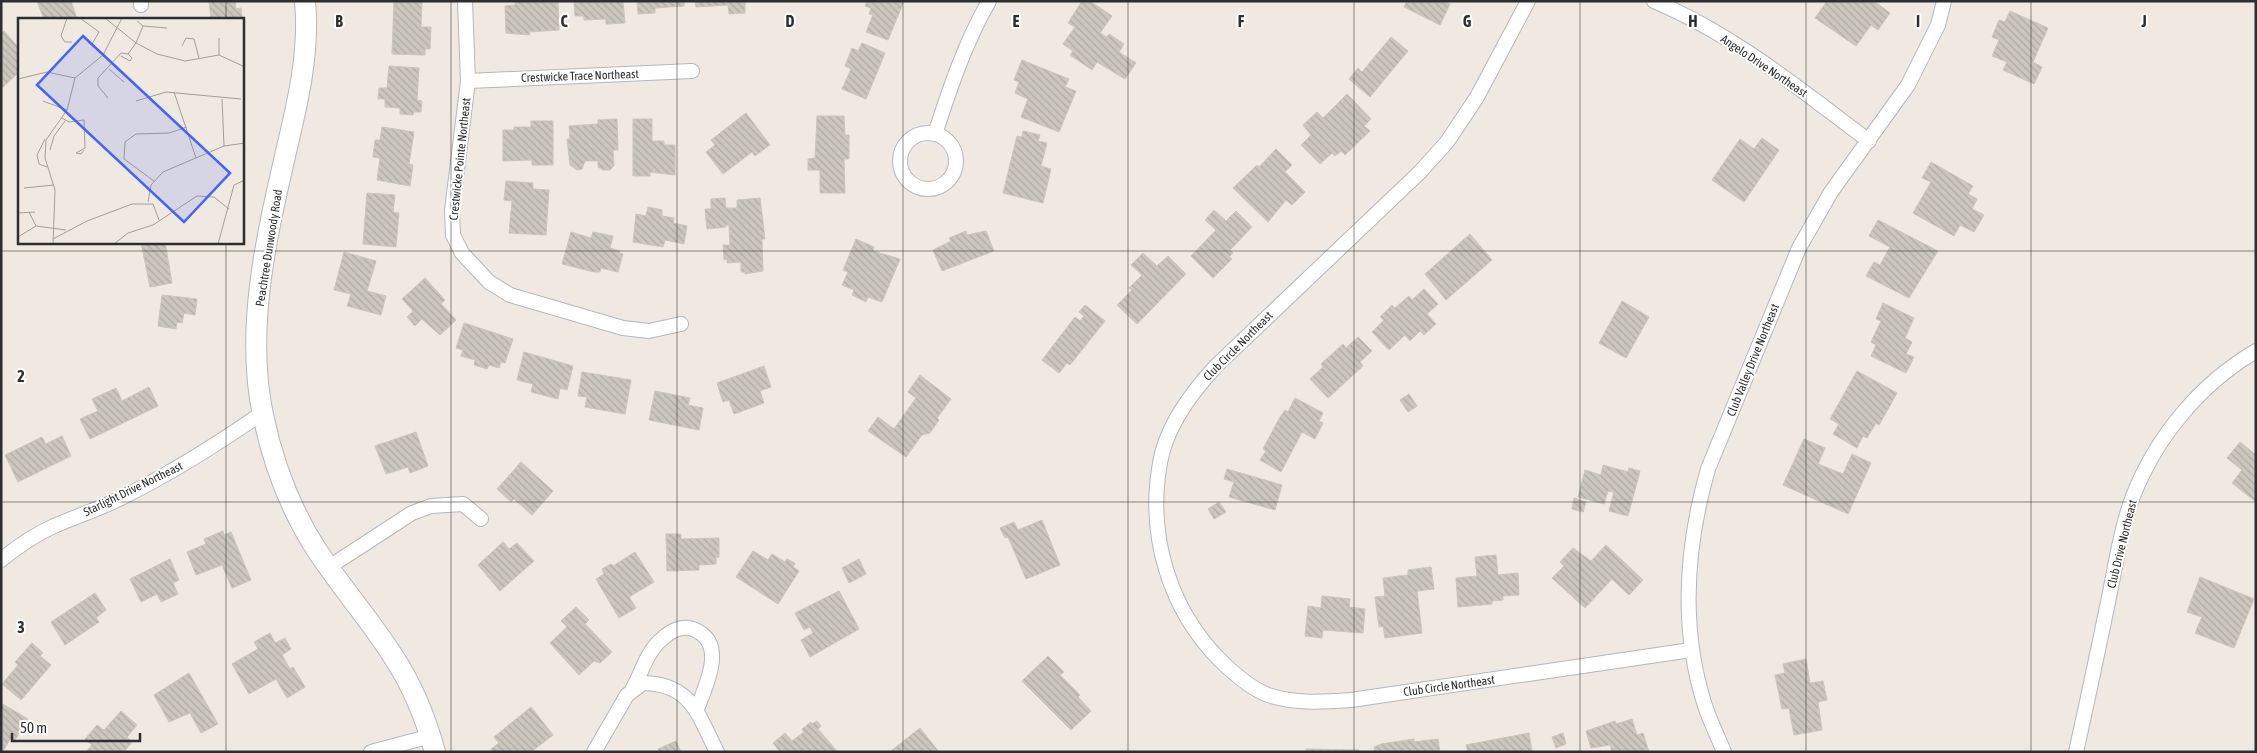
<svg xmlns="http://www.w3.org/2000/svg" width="2257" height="753" font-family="'Asap Condensed',sans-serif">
<defs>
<pattern id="building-back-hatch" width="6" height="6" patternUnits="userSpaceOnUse" patternTransform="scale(1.25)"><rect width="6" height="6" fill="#cbc7bf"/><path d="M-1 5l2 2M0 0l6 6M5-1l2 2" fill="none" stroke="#afaba4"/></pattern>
</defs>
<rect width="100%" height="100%" fill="#efe9e1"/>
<g fill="url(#building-back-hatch)" stroke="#cbc5ba">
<path d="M37 1H71L77 19H44Z"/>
<path d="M209 1H235L236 9 241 8 242 17 211 19Z"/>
<path d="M394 1H422L421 27H431L430 49H425V55L392 54Z"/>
<path d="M515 1H558L559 30 529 32 530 35 506 33 505 6 515 5Z"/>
<path d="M574 1H623L625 23 606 24V19L584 20V16H575Z"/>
<path d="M637 1H684V6L655 8V13L638 14Z"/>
<path d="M695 1H745V13L729 14 728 5 696 7Z"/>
<path d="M867 1H904L888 40 866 32 873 15 869 14 871 8 865 6Z"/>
<path d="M1082 1H1090L1112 16 1100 33 1107 37 1109 34 1124 44 1119 52 1136 63 1125 79 1097 62 1092 70 1070 55 1073 51 1063 44 1075 27 1068 23Z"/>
<path d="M1407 1H1444L1450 4 1440 25 1404 7Z"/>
<path d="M1827 1H1874L1890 13 1878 30 1871 25 1856 46 1815 18Z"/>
<path d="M2010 11 2048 28 2033 62 2042 67 2034 84 2003 70 2007 62 1992 56 1999 40 1992 37 1999 20 2005 22Z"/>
<path d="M4 31 19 48V72L1 89V33Z"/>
<path d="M1391 37 1408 51 1370 97 1349 79 1358 68 1362 72Z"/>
<path d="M862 43 885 53 866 99 842 89 851 69 845 66 852 48 858 51Z"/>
<path d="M1022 60 1069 79 1065 87 1076 91 1059 132 1021 117 1028 99 1015 93 1019 82 1014 80Z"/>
<path d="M389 66 419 68 417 100 422 101 421 112H414L413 115 400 114V108L385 107V99H378L379 88H387Z"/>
<path d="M1347 94 1371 119 1364 126 1370 131 1345 155 1341 151 1335 156 1332 153 1320 164 1301 145 1311 135 1303 125 1317 112 1323 118Z"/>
<path d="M746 113 770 145 755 156 752 152 723 174 706 152 715 145 711 140Z"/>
<path d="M817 116H844L845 135H849V159H844L845 193H820V170H808V159L815 158Z"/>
<path d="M617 119 618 150H613L614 166 610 170H603L598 167V161H585L582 169 577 170 570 165 567 139H570L569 126 598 124V120Z"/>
<path d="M633 119H652V141H664V145H675V175L650 172V176H633Z"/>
<path d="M531 121H553V165H532V160L503 161V130H514V127H531Z"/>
<path d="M382 127 414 132 409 164 413 165 410 186 377 180 380 158 373 157 375 140H380Z"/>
<path d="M1023 131 1040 135 1038 141 1047 143 1041 166 1051 169 1043 203 1003 193 1017 136 1022 137Z"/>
<path d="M1762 138 1779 150 1744 202 1712 180 1740 139 1754 149Z"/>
<path d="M1276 149 1292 165 1285 172 1305 192 1292 205 1286 200 1268 222 1233 188 1257 165 1259 167Z"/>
<path d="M1931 162 1973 186 1968 194 1977 199 1972 209 1984 215 1974 232 1960 225 1954 236 1913 213 1931 182 1922 178Z"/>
<path d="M506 181 533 183V189L549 190 546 235 509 233 512 201 504 200Z"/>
<path d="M367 193 395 195 393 212 399 213 396 247 363 244Z"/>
<path d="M725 198 726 208H737V200L760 198 765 239H762L763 271 745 274V272H741V262L727 263V259L724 260 723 245H730L729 225H726V227L707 229 705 209H711V199Z"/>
<path d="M648 207 662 210V216L674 218 673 223 687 226 684 244 665 240 663 247 633 242 636 214 646 216Z"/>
<path d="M1214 210 1226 221 1236 211 1252 227 1230 250 1233 253 1229 257 1232 259 1213 278 1191 256 1216 230 1205 220Z"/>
<path d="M1878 220 1938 251 1909 298 1866 276 1874 262 1880 265 1890 247 1869 236Z"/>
<path d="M966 231 967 235 986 231 994 251 942 271 933 250 951 241 949 238Z"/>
<path d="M571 232 591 238 593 232 613 236 610 248 620 251 619 253 623 254 618 272 601 268 600 272H594L562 264Z"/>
<path d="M1470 234 1492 260 1446 300 1425 274Z"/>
<path d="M856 239 874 247 873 251 900 259 882 302 868 297 866 302 852 295 854 290 842 285 848 272 843 270Z"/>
<path d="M141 242H165L172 283 150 287Z"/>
<path d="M344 252 376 261 367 291 386 296 381 315 347 306 351 294 334 290Z"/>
<path d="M1143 253 1157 266 1168 256 1186 274 1137 324 1117 305 1132 290 1129 288 1142 275 1131 265Z"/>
<path d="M425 278 445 300 441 304 456 320 440 335 422 319 415 326 407 317 413 311 402 299Z"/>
<path d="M1424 289 1438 304 1427 314 1436 324 1424 335 1420 331 1410 341 1405 335 1389 350 1372 332 1384 320 1380 317 1392 305 1395 308 1409 296 1412 300Z"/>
<path d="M162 295 197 299 195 315 184 313 182 323 177 322 176 329 158 326Z"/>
<path d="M1622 301 1649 317 1626 358 1599 343Z"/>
<path d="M1883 303 1914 318 1905 338 1912 342 1906 354 1914 357 1906 373 1871 356 1876 345 1871 342 1881 321 1876 319Z"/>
<path d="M1085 305 1105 321 1070 365 1067 363 1059 373 1042 360 1075 317 1080 321 1084 316 1079 312Z"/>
<path d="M464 323 513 339 505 363 501 362 499 368 489 365 487 369 474 365 475 360 461 356 463 350 456 348Z"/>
<path d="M1358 337 1372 351 1360 362 1363 366 1328 398 1310 379 1323 367 1321 364 1343 344 1346 348Z"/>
<path d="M524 352 573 366 567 390 560 388 558 399 531 392 533 384 517 380Z"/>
<path d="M764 366 771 387 760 391 764 403 734 414 729 400 723 402 717 383Z"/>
<path d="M1857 371 1897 393 1879 425 1876 423 1867 438 1863 436 1857 448 1833 434 1839 424 1830 419Z"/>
<path d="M582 372 631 380 625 414 585 407 587 397 578 396Z"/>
<path d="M920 375 951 399 937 418 939 420 930 433 922 435 906 457 868 431 878 417 894 429 916 398 908 392Z"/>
<path d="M149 387 158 406 90 439 80 419 98 411 92 399 116 388 122 401Z"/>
<path d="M655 391 690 398 688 405 703 408 699 430 649 420Z"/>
<path d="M1409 394 1417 406 1408 412 1400 400Z"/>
<path d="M1295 398 1323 413 1319 421 1323 423 1315 439 1302 432 1281 472 1260 460 1266 451 1263 449 1280 417 1285 410 1288 412Z"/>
<path d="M416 432 428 466 410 473 408 467 386 474 375 446Z"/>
<path d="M62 436 71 456 18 482 5 455 42 437 46 444Z"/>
<path d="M1804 439 1825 448 1818 464 1843 474 1852 454 1871 463 1848 514 1783 485Z"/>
<path d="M2240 442 2256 455V502L2232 483 2242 470 2227 458Z"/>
<path d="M521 462 553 491 532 515 514 499 511 502 497 489Z"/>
<path d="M1603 465 1628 472 1629 468 1640 471 1628 516 1609 511 1614 492 1608 491 1604 504 1578 497 1585 470 1601 475Z"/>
<path d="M1227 469 1282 485 1275 510 1229 497 1234 482 1224 479Z"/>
<path d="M1574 498 1586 502 1583 512 1572 509Z"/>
<path d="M1219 502 1226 512 1214 519 1208 509Z"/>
<path d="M1042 520 1060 565 1026 579 1008 537 1005 538 1000 528 1014 522 1018 530Z"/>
<path d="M223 531 224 535 231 532 251 580 232 588 222 565 196 575 187 552 206 544 204 539Z"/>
<path d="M666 534H681V539L719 538V557H716V564L699 565V570L667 571Z"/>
<path d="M503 542 509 549 517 543 534 561 500 591 478 565Z"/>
<path d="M1606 545 1643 580 1629 595 1612 579 1585 608 1552 578 1564 566 1560 562 1573 548 1591 561Z"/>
<path d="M753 551 768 560 772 554 785 562 787 559 795 563 793 567 799 571 778 604 736 577Z"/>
<path d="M635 552 654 582 629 597 636 608 619 618 596 579 604 574 602 569 611 564 613 566Z"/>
<path d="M1496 555 1498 575 1518 573 1519 595 1503 596V600L1492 601V604L1458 607 1456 578 1477 576 1475 557Z"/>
<path d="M170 559 179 580 173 583 178 594 161 602 157 594 141 602 130 579Z"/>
<path d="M859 559 866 574 849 583 842 568Z"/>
<path d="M1431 567 1434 589 1417 591 1422 633 1385 638 1383 626 1379 627 1375 597 1385 596 1383 578 1408 575V570Z"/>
<path d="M2200 577 2254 599 2234 648 2195 633 2202 617 2187 612Z"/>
<path d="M839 591 859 629 810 657 801 640 813 633 810 627 804 630 795 613Z"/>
<path d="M95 593 106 610 96 618 99 622 65 645 51 622Z"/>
<path d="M1322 596 1350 599 1349 607 1365 609 1363 633 1323 630 1322 638 1305 636 1308 606 1321 608Z"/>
<path d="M576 607 589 620 585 624 612 652 600 663 594 661 579 675 550 643 567 627 561 621Z"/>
<path d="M270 633 275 643 285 638 291 649 282 655 290 669 293 667 305 687 287 698 276 679 249 694 232 664 258 649 254 642Z"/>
<path d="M32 643 43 653 40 656 51 665 21 700 2 684 18 665 15 662Z"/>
<path d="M1048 656 1064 672 1060 675 1080 695 1078 697 1091 711 1071 730 1022 681Z"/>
<path d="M1806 659 1810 683 1823 681 1827 700 1818 702 1822 730 1794 735 1789 708 1782 709 1775 675 1785 673 1783 664Z"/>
<path d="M189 673 218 724 201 733 190 713 169 722 154 695Z"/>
<path d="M1 703 28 719 15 740 11 738 3 751Z"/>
<path d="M531 707 553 735 531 752H493L491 749 499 743 494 737Z"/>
<path d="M121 711 137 725 127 737 132 742 124 752H86L92 745 85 739 97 725 104 730Z"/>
<path d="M1632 719 1637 735 1643 733 1649 752H1612L1610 745 1591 748 1586 731 1615 721 1616 724Z"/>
<path d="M817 721 821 726 818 729 836 750 833 752H780L773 743 785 733 792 741 804 732 802 729 811 722 812 724Z"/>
<path d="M920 728 939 752H892L891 751Z"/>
<path d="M1529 733 1532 751 1468 752 1466 745Z"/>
<path d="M1563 733 1566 744 1556 748 1552 737Z"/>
<path d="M1414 739V742L1438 739 1440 752H1375L1374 747 1381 744Z"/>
<path d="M676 741 681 752H659L658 749Z"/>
<path d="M1306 749 1359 750V752H1306Z"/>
</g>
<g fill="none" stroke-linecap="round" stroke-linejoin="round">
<g stroke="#b4b7c1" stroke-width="16">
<g id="minor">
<path d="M465 1 468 81 452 210 453 235 462 253 489 282 510 295 623 328 649 331 681 324"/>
<path d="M1528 1 1477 97 1447 142 1420 172 1216 366C1191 393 1166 426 1160 463 1147 535 1169 608 1219 659 1233 673 1250 688 1268 695 1295 704 1323 702 1351 700L1691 650"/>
<path d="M1654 1C1733 34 1801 90 1869 141"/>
<path d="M141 5V1"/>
<path d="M468 81 692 71"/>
<circle cx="928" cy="161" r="28"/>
<path d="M935 134C950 88 965 43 989 1"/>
<path d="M1 560C17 547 34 535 52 527 74 517 97 510 119 499 170 474 216 445 262 413"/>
<path d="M329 567 412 513 431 506 463 504 481 519"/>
<path d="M633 688C642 672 647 651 662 639 670 631 682 625 693 629 728 642 706 685 697 709"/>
<path d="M371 752 431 736"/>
<path d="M594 752 627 695 643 683C692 684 698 715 717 752"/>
<path d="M1724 752C1718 737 1710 721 1705 706 1680 628 1686 546 1708 469L1799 248 1831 192 1908 85 1938 25 1944 1"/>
<path d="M2076 752C2087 703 2097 655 2107 607 2115 570 2120 531 2133 496 2157 436 2200 384 2256 351"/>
</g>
</g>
<g stroke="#b4b7c1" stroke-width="22">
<path id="secondary" d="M305 1C310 54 297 105 285 156 266 239 245 330 263 415 273 463 291 511 318 552 342 588 370 620 393 656 412 685 426 719 435 752"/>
</g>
<use href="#minor" stroke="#fff" stroke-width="14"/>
<use href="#secondary" stroke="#fff" stroke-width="20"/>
</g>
<path fill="none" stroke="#2e2e2e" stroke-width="1" stroke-opacity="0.55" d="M226 1V19M451 1V752M677 1V752M903 1V752M1128 1V752M1354 1V752M1580 1V752M1806 1V752M2031 1V752M226 242V752M1 251H2256M1 502H2256"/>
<g text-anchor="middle" stroke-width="4" stroke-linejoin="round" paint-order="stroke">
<g font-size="12" fill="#2e2e2e" stroke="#fff">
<text transform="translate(1764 66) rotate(34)" y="4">Angelo Drive Northeast</text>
<text transform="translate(580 76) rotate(-2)" y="4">Crestwicke Trace Northeast</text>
<text transform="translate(460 159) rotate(-84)" y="4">Crestwicke Pointe Northeast</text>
<text transform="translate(269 248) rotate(-81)" y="4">Peachtree Dunwoody Road</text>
<text transform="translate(1238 346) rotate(-45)" y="4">Club Circle Northeast</text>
<text transform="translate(1753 360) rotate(-68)" y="4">Club Valley Drive Northeast</text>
<text transform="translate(133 489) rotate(-26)" y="4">Starlight Drive Northeast</text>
<text transform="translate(2122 544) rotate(-76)" y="4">Club Drive Northeast</text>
<text transform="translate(1449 686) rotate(-8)" y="4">Club Circle Northeast</text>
</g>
</g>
<g transform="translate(18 18)">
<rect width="226" height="226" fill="#efe9e1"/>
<path fill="none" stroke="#a29e99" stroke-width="1" d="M49 0 43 18 47 24H54M62 0 81 14 74 26M87 0 118 25 139 36 167 43 201 37 227 49M125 8 149 10M164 28 168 20 176 21 181 40M201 37V20M103 38 112 43 114 40 110 36M91 51 106 64M0 61 29 54 57 60M156 74 178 140M90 80 80 68V60L103 35 110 36 118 25 125 8 119 3M204 81 206 128M25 83 49 92M118 83 148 74 223 81M44 100 51 104 66 102 67 130 58 135 63 136 66 132M27 121 19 137 21 146 29 149M32 132 36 118 47 103M136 163 106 141 107 124 118 116 151 115 169 109M6 170 36 167M130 184 133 167 145 154 206 128 227 125M11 194 18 208 48 212M0 195 17 194M0 219 18 208M35 221 69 203 114 186H135L141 202M35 226 37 172 27 140 28 122 49 92 57 60 85 37 104 0M96 226 110 215 135 207 179 178 196 179 211 191M200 226 216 167 227 162"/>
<path fill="#4264fb" fill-opacity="0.15" stroke="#4264fb" stroke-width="2.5" d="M65 18 212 155 166 204 19 67Z"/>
<rect width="226" height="226" fill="none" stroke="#2e2e2e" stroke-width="2.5"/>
</g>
<g font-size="16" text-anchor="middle" font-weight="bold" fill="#2e2e2e" stroke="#fff" stroke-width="4" stroke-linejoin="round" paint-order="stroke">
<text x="339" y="27">B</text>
<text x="564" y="27">C</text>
<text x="790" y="27">D</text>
<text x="1016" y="27">E</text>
<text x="1241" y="27">F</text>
<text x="1467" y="27">G</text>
<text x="1693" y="27">H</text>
<text x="1918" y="27">I</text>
<text x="2144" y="27">J</text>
<text x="21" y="382">2</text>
<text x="21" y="633">3</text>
</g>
<rect width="2257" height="753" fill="none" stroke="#2e2e2e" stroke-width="5"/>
<path d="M12 733v8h128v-8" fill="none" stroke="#2e2e2e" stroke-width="2.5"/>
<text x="20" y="733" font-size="15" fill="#2e2e2e" stroke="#ffffff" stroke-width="4" paint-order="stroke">50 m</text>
</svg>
